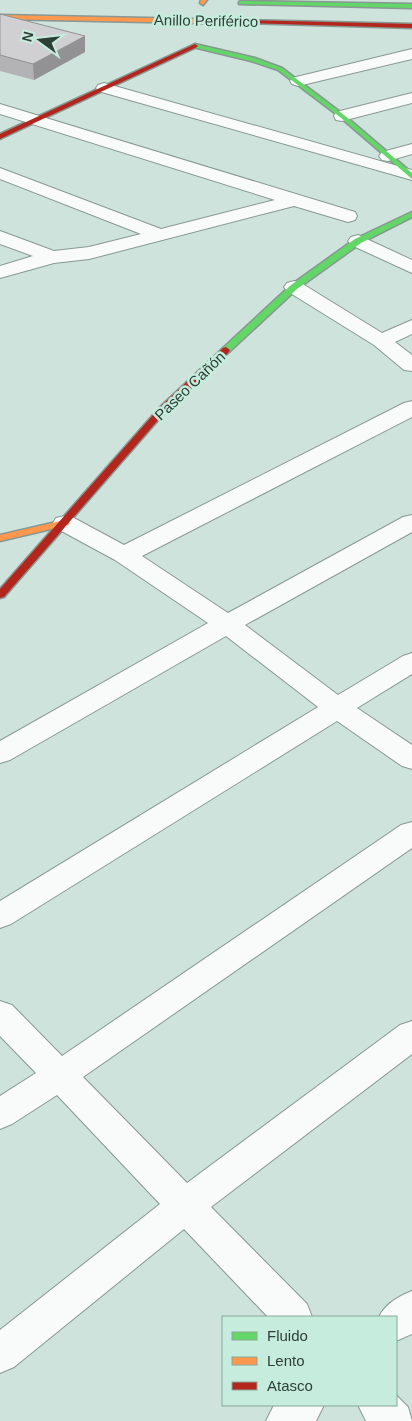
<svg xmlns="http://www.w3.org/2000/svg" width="412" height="1421" font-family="Helvetica,sans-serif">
<rect width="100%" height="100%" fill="#cee3db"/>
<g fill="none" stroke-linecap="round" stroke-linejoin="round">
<g stroke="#889892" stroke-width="2">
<g id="street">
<path d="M412 49V59L298 86 292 84 290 81 292 78Z"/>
<path d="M104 83 412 170V180L98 91 96 88 98 85Z"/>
<path d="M412 93V103L342 121 336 120 334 116 336 112Z"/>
<path d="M0 104 355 212 357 216 355 220 348 222 294 206 89 259 54 263 0 278V266L33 256 0 244V231L54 251 89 247 141 234 0 179V168L161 229 275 200 0 114Z"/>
<path d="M412 144V154L388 161 382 160 379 156 382 152Z"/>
<path d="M358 235 412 260V273L351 245 348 241 351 237Z"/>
<path d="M294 281 301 283 382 333 412 320V334L395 342 412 355V371L404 370 374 345 287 291 284 287 287 283Z"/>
<path d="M412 401V417L142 556 228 613 403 517 412 515V532L245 625 338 695 403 656 412 653V674L357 708 412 745V769L402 766 337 721 11 924 0 928V901L318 707 226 636 10 760 0 763V741L208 623 115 560 56 528 53 523 56 518 65 516 74 518 124 545 404 403Z"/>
<path d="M412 822V848L83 1077 187 1183 400 1025 412 1021V1054L211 1207 307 1304 312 1317H268L184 1229 14 1367 0 1373V1330L160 1204 57 1095 12 1124 0 1129V1096L36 1073 0 1036V1001L12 1005 62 1056 401 825Z"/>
<path d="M412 1291V1334L396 1341V1317H379C385 1304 399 1296 412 1291Z"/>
<path d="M396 1395 408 1407 412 1421H366L358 1405H396Z"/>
<path d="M274 1405H324L316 1421H266Z"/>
</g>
</g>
<g stroke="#889892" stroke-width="3">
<g id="fast">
<path d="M241 1 412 4V8L239 4V2Z"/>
<path d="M195 44 255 58 282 68 344 115 412 173V179L340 117 278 70 251 61 193 47 192 46Z"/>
<path d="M412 212V217L361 243 297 289 229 352H223V348L291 285 355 239Z"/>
</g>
</g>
<g stroke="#889892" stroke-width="3">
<g id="slow">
<path d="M201 0H207L203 5 200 3Z"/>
<path d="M0 15 245 20 248 22 245 24 0 19Z"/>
<path d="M65 520 70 523 68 525 0 541V535Z"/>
</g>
</g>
<g stroke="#889892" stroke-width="3">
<g id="jam">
<path d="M245 20 412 24V28L243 23V21Z"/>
<path d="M195 44 198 46 197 47 0 139V134Z"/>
<path d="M226 347 230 350 229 352 166 411 4 597 0 598V589L160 407 223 348Z"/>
</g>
</g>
<use href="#street" fill="#f8fbfa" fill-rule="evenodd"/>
<use href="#fast" fill="#63d668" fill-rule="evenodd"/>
<use href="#slow" fill="#ff974d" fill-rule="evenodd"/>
<use href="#jam" fill="#b3261e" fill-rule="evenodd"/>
</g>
<path fill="#b3b3b5" d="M0 14 85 52 34 80 0 71Z"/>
<path fill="#929294" d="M85 36V52L34 80 33 64Z"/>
<path fill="#d0d0d3" stroke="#929294" d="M0 14 85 36 33 64 0 55Z"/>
<g text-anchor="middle" stroke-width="5" stroke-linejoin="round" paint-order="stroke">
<g font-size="15" fill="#2f3f38" stroke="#c5ecdc">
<text transform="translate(206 21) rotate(1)" y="5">Anillo Periférico</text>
<text transform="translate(190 386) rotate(-44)" y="5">Paseo Cañón</text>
</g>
</g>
<rect x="222" y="1316" width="175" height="90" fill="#c5ecdc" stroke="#89a79a"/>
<rect x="232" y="1332" width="25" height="8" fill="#63d668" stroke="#89a79a"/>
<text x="267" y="1341" font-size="15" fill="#2f3f38">Fluido</text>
<rect x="232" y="1357" width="25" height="8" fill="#ff974d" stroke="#89a79a"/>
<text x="267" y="1366" font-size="15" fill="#2f3f38">Lento</text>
<rect x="232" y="1382" width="25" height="8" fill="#b3261e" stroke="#89a79a"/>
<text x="267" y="1391" font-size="15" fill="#2f3f38">Atasco</text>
<g transform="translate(40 40) rotate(285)" stroke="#c5ecdc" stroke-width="4" paint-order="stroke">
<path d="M0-4L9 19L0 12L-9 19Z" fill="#2f3f38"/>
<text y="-8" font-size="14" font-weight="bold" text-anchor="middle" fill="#2f3f38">N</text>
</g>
</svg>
